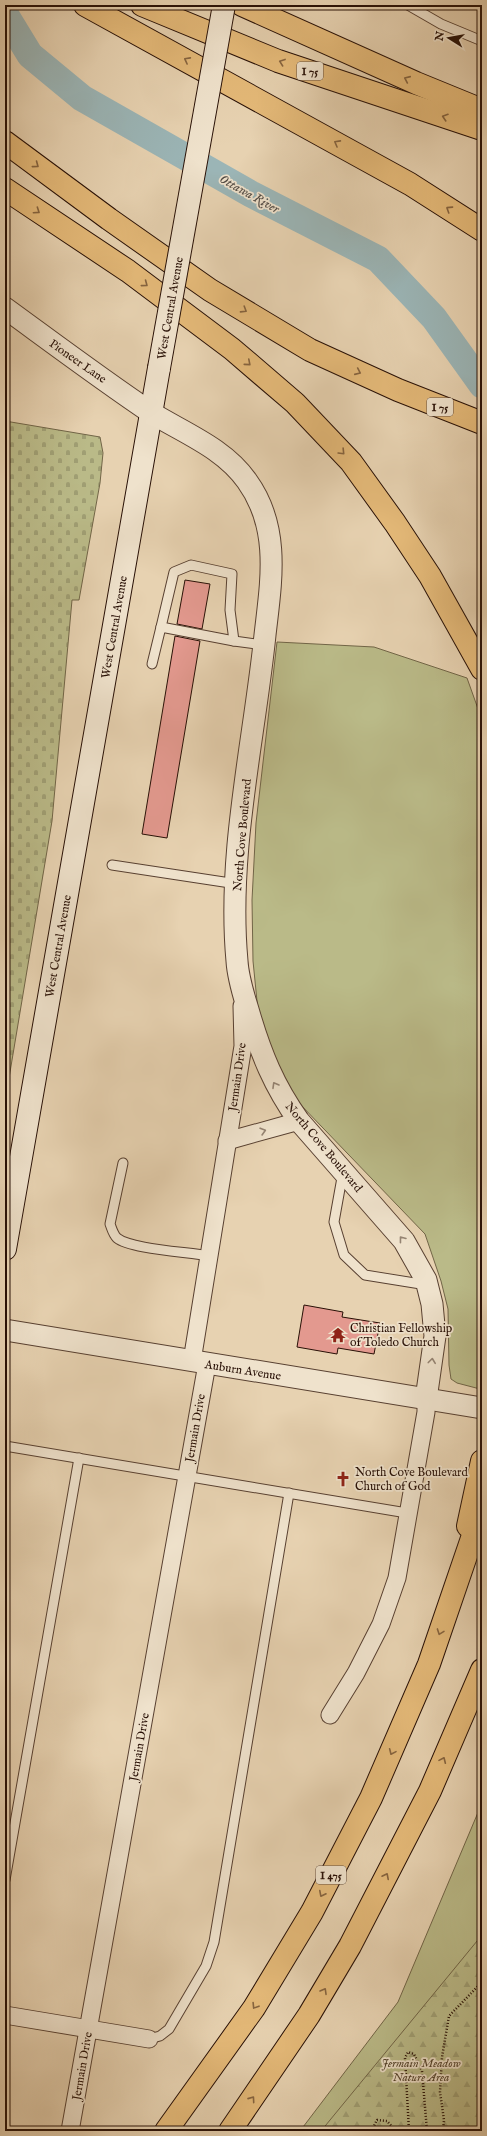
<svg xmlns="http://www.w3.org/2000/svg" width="487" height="2136" font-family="'IM FELL English',serif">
<defs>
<pattern id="forest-firs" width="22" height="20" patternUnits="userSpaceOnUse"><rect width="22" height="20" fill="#baba88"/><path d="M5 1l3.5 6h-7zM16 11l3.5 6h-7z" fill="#a09f74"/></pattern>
<pattern id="cemetery-stones" width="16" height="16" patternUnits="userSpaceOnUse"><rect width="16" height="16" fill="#baba88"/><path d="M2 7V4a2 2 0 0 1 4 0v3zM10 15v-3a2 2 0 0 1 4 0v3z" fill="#a09f74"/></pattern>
</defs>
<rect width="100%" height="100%" fill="#e7d2b1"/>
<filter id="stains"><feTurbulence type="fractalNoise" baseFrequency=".005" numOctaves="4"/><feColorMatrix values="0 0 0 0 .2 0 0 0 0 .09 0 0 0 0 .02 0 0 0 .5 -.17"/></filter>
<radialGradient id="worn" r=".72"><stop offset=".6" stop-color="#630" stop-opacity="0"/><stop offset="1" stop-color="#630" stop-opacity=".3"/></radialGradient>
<g fill="#baba88" stroke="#716547">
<path d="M277 642 374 647 467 678 482 720V1385L480 1389 457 1383 451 1379 449 1365 448 1309 441 1281 425 1234 297 1101 282 1077 259 1021 253 961 252 900 256 823Z"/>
<path d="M482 1803V2131H300L398 2002Z"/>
</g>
<path fill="url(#forest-firs)" stroke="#716547" d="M482 1935V2131H321Z"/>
<path fill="url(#cemetery-stones)" stroke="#716547" d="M5 421 100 437 103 453 100 483 79 600H72L52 821 5 1102Z"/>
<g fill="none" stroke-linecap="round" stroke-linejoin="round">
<path stroke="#9bb5b6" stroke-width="27" d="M5 14 30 55 82 98 251 194 378 259 434 318 482 385"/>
</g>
<g fill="#e3998f" stroke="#281006">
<path d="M185 580 210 584 202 629 177 624Z"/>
<path d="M175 636 200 641 167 838 142 834Z"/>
<path d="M304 1305 343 1312 342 1317 380 1323 374 1354 338 1348 337 1354 297 1347Z"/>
</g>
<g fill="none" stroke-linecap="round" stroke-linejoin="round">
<g stroke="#584031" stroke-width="11">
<g id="service">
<path d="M408 5 441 24 482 41"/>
<path d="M161 627 174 572 191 565 232 574 230 610 234 641 264 645"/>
<path d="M152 664 161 627 234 641"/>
<path d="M112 865 237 884"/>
<path d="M123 1163 110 1224C112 1229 113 1234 117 1238 130 1249 189 1252 209 1256"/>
<path d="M343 1172 334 1222 344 1255 365 1275 427 1285"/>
<path d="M5 1446 407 1513"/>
<path d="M5 1880 79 1458"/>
<path d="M149 2039 160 2036 169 2029 206 1966 214 1942 289 1493"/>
</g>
</g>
<g stroke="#584031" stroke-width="19">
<g id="minor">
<path d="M227 1141 299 1121"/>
<path d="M192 1361 243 1046 242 1006"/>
<path d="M330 1715 356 1673 381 1624 397 1578 426 1412V1399"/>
<path d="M5 2015 149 2039"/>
<path d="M70 2131 207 1364"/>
</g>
</g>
<g stroke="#584031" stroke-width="23">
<g id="tertiary">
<path d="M5 308C53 343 101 379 150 412 184 433 224 448 247 481 281 528 271 582 265 635 254 742 227 853 237 961 238 979 244 996 249 1013 261 1054 274 1086 299 1121L404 1241 426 1280 432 1304 435 1336 426 1399"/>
<path d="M5 1330 482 1408"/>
</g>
</g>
<g stroke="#281006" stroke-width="24">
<path id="secondary" d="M5 1249 159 368"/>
</g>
<g stroke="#281006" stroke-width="24">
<g id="motorway">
<path d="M85 5 410 184 482 230"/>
<path d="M142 5 278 61 482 129"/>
<path d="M242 5 416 83 482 110"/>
<path d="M5 142 109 219 210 290 310 350 398 390 482 423"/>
<path d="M5 189 128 271 232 349 295 403 351 462 395 523 430 576 482 669"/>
<path d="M468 1526 482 1461"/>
<path d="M166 2131 254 2008 312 1912 371 1798 429 1664 482 1509"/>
<path d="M230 2131 309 2015 350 1946 430 1791 482 1670"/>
</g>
</g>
<g stroke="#281006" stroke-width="2.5" stroke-dasharray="1 2" stroke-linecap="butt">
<path d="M376 2131 374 2126 377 2120 387 2121 396 2131"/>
<path d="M409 2131 405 2058 408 2052 414 2054 422 2071 427 2131"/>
<path d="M443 2131 444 2120 440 2092 442 2057 449 2016 482 1982"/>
</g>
<use href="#service" stroke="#efe2cc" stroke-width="9"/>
<use href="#minor" stroke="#efe2cc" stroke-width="17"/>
<use href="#tertiary" stroke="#efe2cc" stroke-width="21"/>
<use href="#secondary" stroke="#efe2cc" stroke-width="22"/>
<use href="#motorway" stroke="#e4b978" stroke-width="22"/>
<g stroke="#281006" stroke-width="24" stroke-linecap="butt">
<path id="secondary-bridge" d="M159 368 224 5"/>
</g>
<use href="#secondary-bridge" stroke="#efe2cc" stroke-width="22"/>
</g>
<defs><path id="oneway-chevron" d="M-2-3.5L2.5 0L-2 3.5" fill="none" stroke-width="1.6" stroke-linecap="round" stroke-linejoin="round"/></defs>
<g stroke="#86643f">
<use href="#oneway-chevron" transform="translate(187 60) rotate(-152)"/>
<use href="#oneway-chevron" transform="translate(282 62) rotate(-160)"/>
<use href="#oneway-chevron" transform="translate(407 79) rotate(-156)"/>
<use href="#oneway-chevron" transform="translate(445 117) rotate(-162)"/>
<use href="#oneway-chevron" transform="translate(337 143) rotate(-151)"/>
<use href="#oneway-chevron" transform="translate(36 165) rotate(37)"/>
<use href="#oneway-chevron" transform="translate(449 209) rotate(-147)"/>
<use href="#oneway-chevron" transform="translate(37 211) rotate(34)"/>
<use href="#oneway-chevron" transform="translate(145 284) rotate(37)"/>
<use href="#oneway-chevron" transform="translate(244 310) rotate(32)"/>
<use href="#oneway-chevron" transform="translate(248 363) rotate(41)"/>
<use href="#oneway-chevron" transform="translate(358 372) rotate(24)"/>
<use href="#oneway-chevron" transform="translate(342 452) rotate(46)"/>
<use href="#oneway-chevron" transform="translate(440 1632) rotate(110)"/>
<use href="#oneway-chevron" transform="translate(392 1752) rotate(114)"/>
<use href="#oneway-chevron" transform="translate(443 1760) rotate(-66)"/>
<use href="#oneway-chevron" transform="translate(386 1876) rotate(-63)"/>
<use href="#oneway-chevron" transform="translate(322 1894) rotate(117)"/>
<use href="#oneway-chevron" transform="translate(324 1991) rotate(-60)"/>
<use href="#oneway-chevron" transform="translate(255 2006) rotate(122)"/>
<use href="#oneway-chevron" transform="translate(252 2099) rotate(-55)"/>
</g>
<g stroke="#958473">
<use href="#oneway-chevron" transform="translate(275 1085) rotate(-120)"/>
<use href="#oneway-chevron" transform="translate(263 1131) rotate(-16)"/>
<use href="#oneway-chevron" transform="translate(402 1239) rotate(-128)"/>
<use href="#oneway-chevron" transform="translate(432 1361) rotate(-83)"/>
</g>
<defs>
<g id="temple-bare" transform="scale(1.2)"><path d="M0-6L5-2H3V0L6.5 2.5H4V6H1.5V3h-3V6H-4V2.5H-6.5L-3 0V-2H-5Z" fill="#8f2418" stroke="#efe2cc" stroke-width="2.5" paint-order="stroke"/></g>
<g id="church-bare" transform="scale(1.2)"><path d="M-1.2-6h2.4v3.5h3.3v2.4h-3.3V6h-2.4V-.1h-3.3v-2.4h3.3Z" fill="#8f2418" stroke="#efe2cc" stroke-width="2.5" paint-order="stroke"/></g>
</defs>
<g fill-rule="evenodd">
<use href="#temple-bare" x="338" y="1335"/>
<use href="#church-bare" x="343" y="1479"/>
</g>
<g text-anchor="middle" stroke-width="3.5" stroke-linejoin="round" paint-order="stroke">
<g fill="#efe2cc" stroke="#644f41" stroke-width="1">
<rect x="297" y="62" width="26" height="18" rx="3"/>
<rect x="427" y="398" width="26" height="18" rx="3"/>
<rect x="316" y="1866" width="30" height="18" rx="3"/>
</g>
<g font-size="11" font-weight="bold" fill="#281006">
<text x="310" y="75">I 75</text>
<text x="440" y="411">I 75</text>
<text x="331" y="1879">I 475</text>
</g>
<g font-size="12" fill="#281006" stroke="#efe2cc">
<text transform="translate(170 308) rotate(-80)" y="4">West Central Avenue</text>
<text transform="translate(78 361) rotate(35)" y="4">Pioneer Lane</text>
<text transform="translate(114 627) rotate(-80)" y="4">West Central Avenue</text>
<text transform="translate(242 835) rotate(-85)" y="4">North Cove Boulevard</text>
<text transform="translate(58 946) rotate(-80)" y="4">West Central Avenue</text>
<text transform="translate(237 1077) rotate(-82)" y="4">Jermain Drive</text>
<text transform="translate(324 1147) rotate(50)" y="4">North Cove Boulevard</text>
<text transform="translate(243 1370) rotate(9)" y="4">Auburn Avenue</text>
<text transform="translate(195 1428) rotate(-80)" y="4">Jermain Drive</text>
<text transform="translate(139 1747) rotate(-80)" y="4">Jermain Drive</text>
<text transform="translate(82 2066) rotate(-80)" y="4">Jermain Drive</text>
</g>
<g font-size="12" fill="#281006" stroke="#efe2cc" text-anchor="start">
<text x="350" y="1332">Christian Fellowship<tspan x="350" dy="14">of Toledo Church</tspan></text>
<text x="355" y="1476">North Cove Boulevard<tspan x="355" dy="14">Church of God</tspan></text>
</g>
<g font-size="12" font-style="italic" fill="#54432d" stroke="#efe2cc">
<text x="421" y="2067">Jermain Meadow<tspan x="421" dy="14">Nature Area</tspan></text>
</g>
<g font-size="13" font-style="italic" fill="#504a44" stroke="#efe2cc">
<text transform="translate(250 193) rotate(29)" y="5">Ottawa River</text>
</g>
</g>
<rect width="487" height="2136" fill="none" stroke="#e7d2b1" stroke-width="20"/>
<rect x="6" y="6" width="475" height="2124" fill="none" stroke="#281006" stroke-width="2"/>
<rect x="10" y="10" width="467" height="2116" fill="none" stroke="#281006"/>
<g transform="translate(449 38) rotate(281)" stroke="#efe2cc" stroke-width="3" paint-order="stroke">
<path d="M0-3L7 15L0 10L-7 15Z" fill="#281006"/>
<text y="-6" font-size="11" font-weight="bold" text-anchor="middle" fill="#281006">N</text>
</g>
<rect width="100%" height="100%" filter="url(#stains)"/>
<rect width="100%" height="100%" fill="url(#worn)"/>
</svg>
